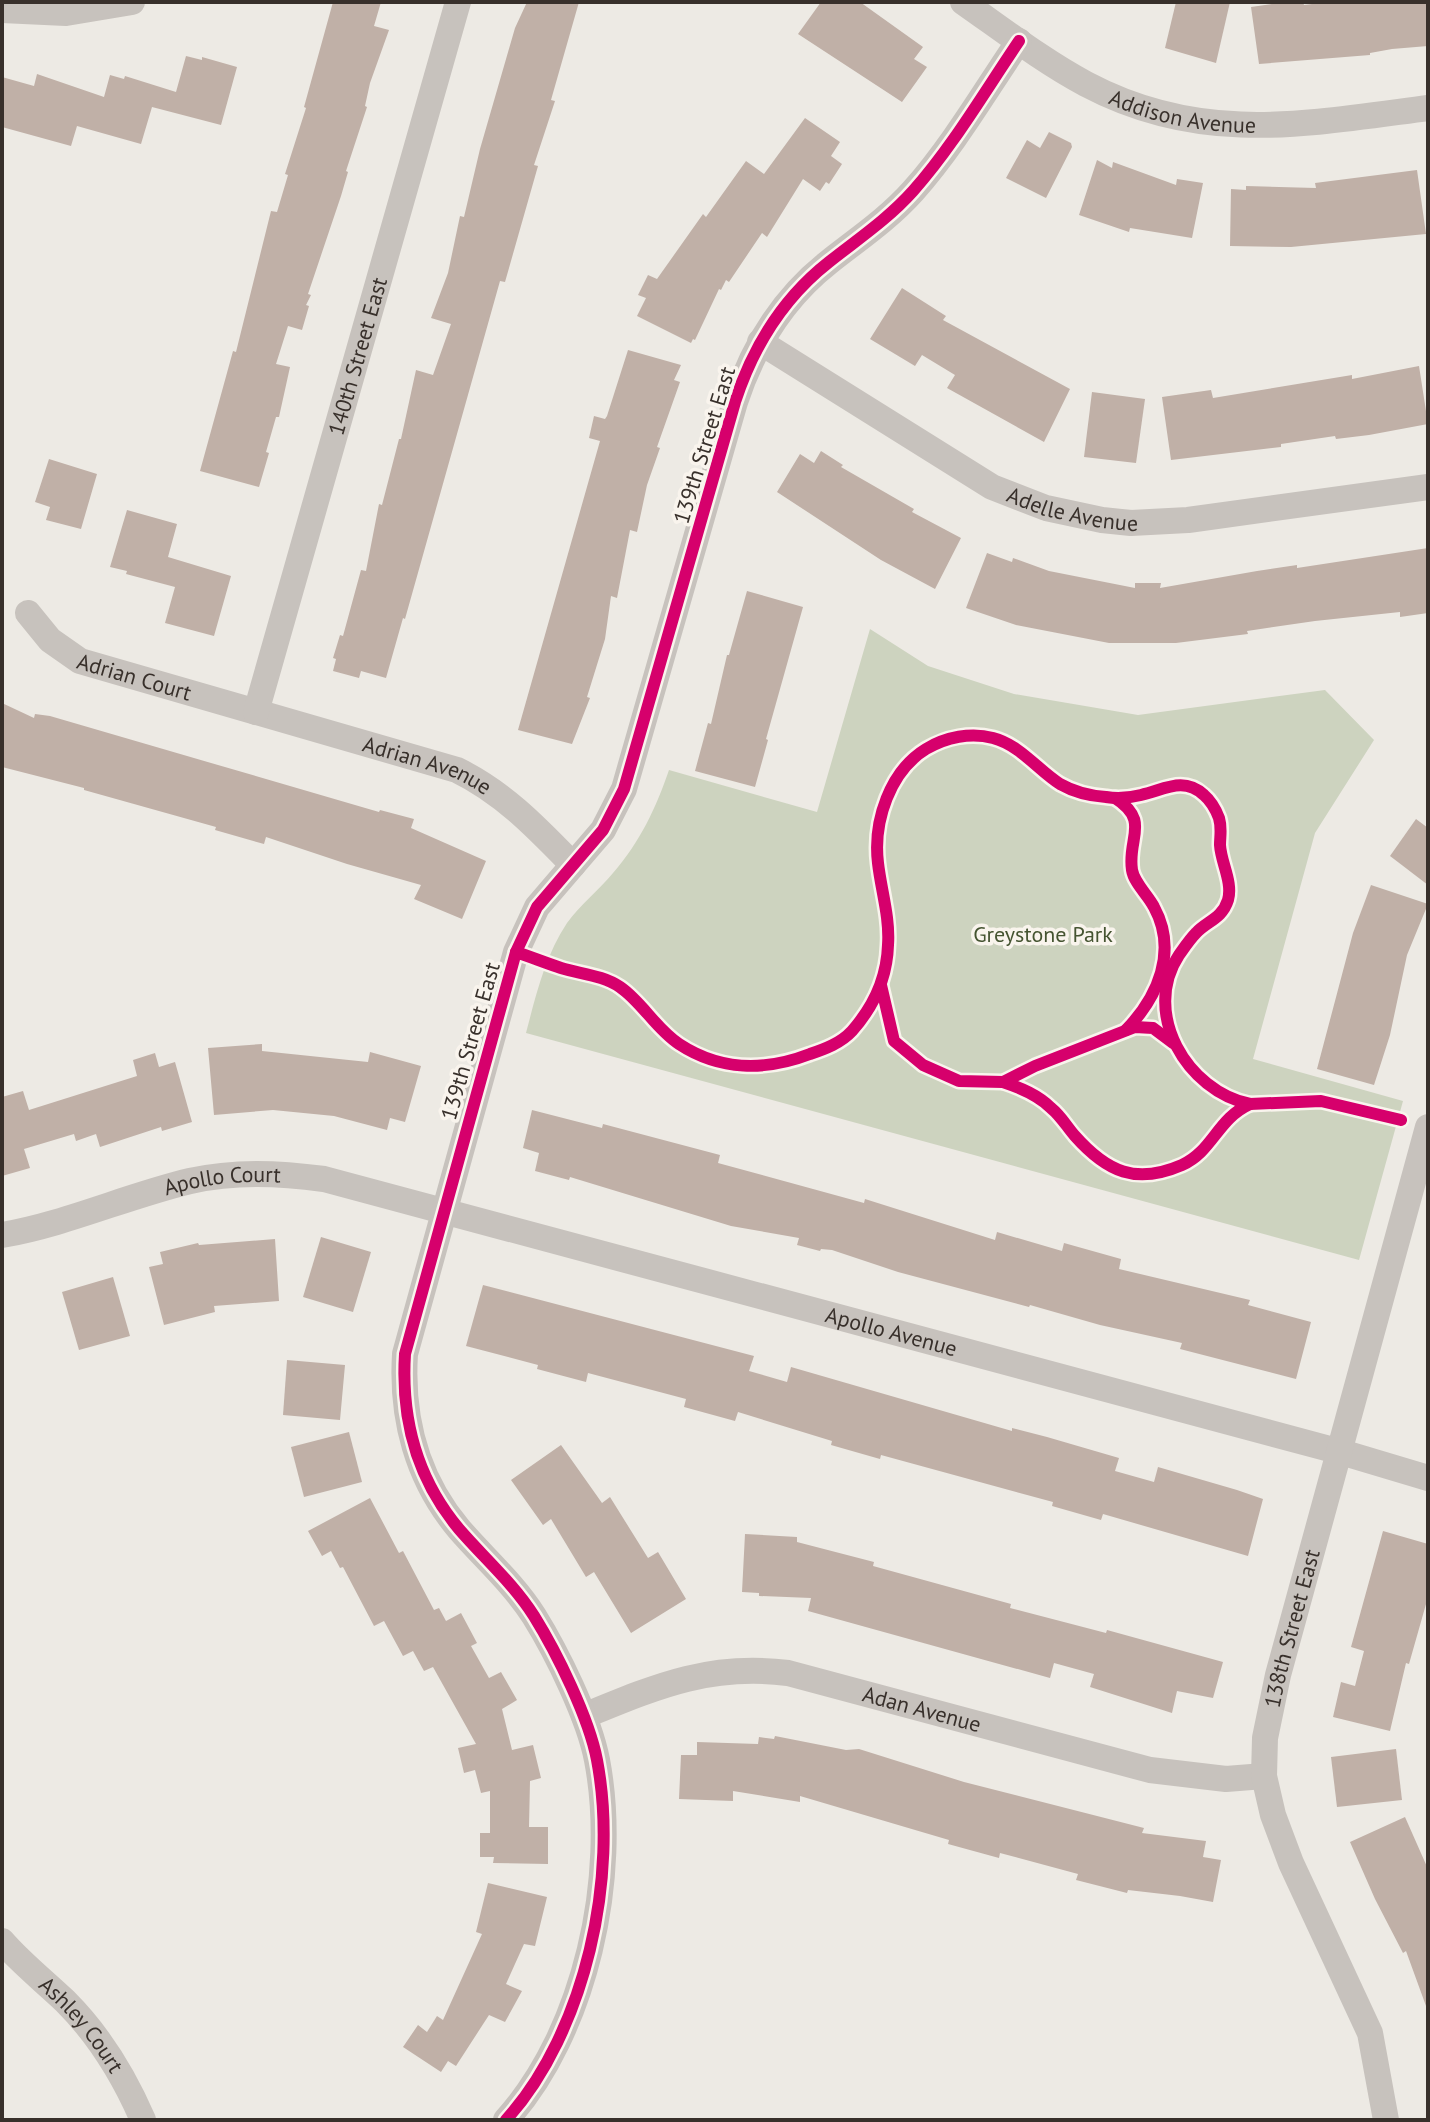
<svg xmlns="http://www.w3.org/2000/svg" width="1430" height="2122" font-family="'PT Sans',sans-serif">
<rect width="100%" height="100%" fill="#edeae4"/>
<path fill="#cdd3bf" d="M870 629 928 666 1014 694 1138 715 1325 690 1374 740 1315 833 1253 1059 1403 1101 1359 1260 526 1033C536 995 545 956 567 923 581 904 599 890 613 873 640 842 656 808 669 770L817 812Z"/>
<g fill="#c0b0a7">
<path d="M333 2H381L374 26 389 30 370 83 365 106 367 107 346 171 348 172 341 196 308 294 311 295 306 305 309 306 302 330 288 326 276 364 290 367 279 417H276L266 452 269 453 259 487 200 471 233 351 236 352 271 211 277 212 288 175 285 174 306 108 304 107Z"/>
<path d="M527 2H579L551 100 555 101 534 165 538 166 505 282 500 281 405 619 403 618 386 678 361 671 359 678 333 671 336 659 333 658 340 635 343 636 361 570 366 571 379 504 382 505 399 439H401L416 370 433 375 451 324 431 318 448 273 460 216 464 217 480 149 515 28Z"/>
<path d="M821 2H860L923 47 914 59 927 67 902 102 798 34Z"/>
<path d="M1176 2H1230L1216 63 1165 48Z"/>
<path d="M1287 2H1303L1304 5 1328 2H1428V46L1392 49 1370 53V55L1259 64 1251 7Z"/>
<path d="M186 56 202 60V57L237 67 221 125 152 107 141 144 77 126 71 146 2 127V77L34 86 37 74 104 97 110 75 124 79 125 76 176 92Z"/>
<path d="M805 118 840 142 831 156 842 164 829 184 826 182 820 191 803 179 767 237 762 233 729 282 726 280 721 290 719 289 695 340 693 339 691 343 637 316 646 298 638 295 648 275 657 279 703 214 706 217 746 161 764 174Z"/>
<path d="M1049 132 1071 143 1072 147 1046 198 1006 178 1027 140 1040 148Z"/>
<path d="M1097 160 1112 168 1113 162 1176 185 1177 179 1203 183 1192 238 1130 228 1129 232 1079 215Z"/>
<path d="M1417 170 1426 234 1291 247 1230 246 1231 189 1246 190V186L1316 188 1315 183Z"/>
<path d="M902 288 946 316 943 320 1070 389 1044 442 947 388 955 375 922 355 915 366 870 339Z"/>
<path d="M628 350 681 365 674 380 680 382 657 447 660 448 647 485 637 532 630 530 617 598 611 596 605 639 587 697 590 698 572 744 518 730 600 441 589 438 594 416 605 419 607 416Z"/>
<path d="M1419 366 1428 424 1369 435 1336 439 1335 436 1281 444V447L1171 460 1162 397 1211 390 1213 398 1352 375V379Z"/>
<path d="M1092 392 1145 399 1136 463 1084 457Z"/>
<path d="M821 451 843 465 841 467 914 509 912 512 961 538 935 589 881 560 777 492 800 454 814 463Z"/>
<path d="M49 459 97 474 81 529 46 520 50 507 35 502Z"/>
<path d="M127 510 177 524 168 557 231 576 214 636 165 623 175 587 126 574 127 571 110 567Z"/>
<path d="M1428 548V613L1400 617V612L1315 621 1247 631 1248 634 1176 643H1109L1016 625 966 608 987 553 1012 562 1013 558 1049 571 1135 588V583H1161L1160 588 1257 571 1297 565V568Z"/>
<path d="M747 591 803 607 766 739 768 740 755 787 695 771 708 723 711 724 727 655H729Z"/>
<path d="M2 703 34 718 35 714 50 716 379 812 380 810 414 819 411 828 486 861 462 919 414 899 421 885 347 864 266 837 264 844 215 830 216 827 84 790V788L2 767Z"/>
<path d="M1416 819 1428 828V885L1390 856Z"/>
<path d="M1371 885 1428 904 1407 955 1390 1035 1374 1085 1317 1069 1353 933Z"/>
<path d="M262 1044V1051L368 1062 370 1052 421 1066 405 1122 390 1118 387 1130 334 1116 273 1110 214 1115 208 1048Z"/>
<path d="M155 1053 159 1067 175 1062 192 1122 162 1131 161 1127 100 1147 96 1134 76 1141 74 1134 24 1149 30 1168 2 1176V1097L23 1091 29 1110 137 1076 133 1060Z"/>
<path d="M532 1110 602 1128 603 1124 720 1155 718 1163 864 1203 865 1199 995 1240 997 1232 1062 1251 1064 1243 1121 1259 1119 1269 1250 1300 1248 1305 1311 1322 1296 1379 1180 1349 1182 1343 1100 1325 1030 1305 1029 1307 898 1272 832 1250 821 1249 820 1251 797 1245 799 1238 731 1226 570 1177 569 1180 535 1171 539 1153 523 1148Z"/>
<path d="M321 1237 371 1252 353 1312 303 1297Z"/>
<path d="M275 1239 279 1301 214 1306 215 1312 164 1325 149 1267 163 1264 160 1252 198 1243 199 1245Z"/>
<path d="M113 1277 130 1336 79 1350 62 1292Z"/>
<path d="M483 1285 754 1356 749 1371 787 1382 791 1367 1012 1431V1428L1047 1437 1119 1458 1115 1471 1154 1482 1158 1467 1237 1490 1263 1499 1248 1556 1103 1514 1101 1520 1052 1506 1053 1502 881 1455 880 1459 831 1445 832 1441 738 1412 735 1421 684 1407 686 1399 588 1373 586 1382 537 1369 538 1365 466 1346Z"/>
<path d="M287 1360 345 1365 340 1420 283 1415Z"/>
<path d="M349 1432 362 1482 304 1497 291 1447Z"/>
<path d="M561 1445 602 1503 610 1497 648 1558 658 1552 686 1599 631 1633 594 1572 586 1577 551 1519 543 1525 511 1480Z"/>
<path d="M370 1498 399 1553 403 1551 434 1610 439 1608 446 1621 461 1613 477 1643 471 1646 489 1678 501 1672 517 1700 502 1709 512 1750 533 1745 541 1778 530 1781 529 1827H548V1864L493 1863 494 1857H480V1833H490V1791L481 1793 475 1770 464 1773 458 1748 476 1744 433 1667 424 1671 413 1651 403 1656 384 1621 374 1626 343 1567 340 1568 331 1551 322 1556 308 1531Z"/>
<path d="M1383 1531 1428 1544V1597L1409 1664 1406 1663 1390 1731 1333 1717 1341 1682 1355 1686 1364 1651 1351 1647Z"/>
<path d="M745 1534 797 1537V1542L874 1562 873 1566 1011 1604 1010 1608 1106 1633 1107 1630 1223 1662 1213 1698 1177 1691 1172 1713 1090 1687 1094 1674 1054 1663 1050 1678 808 1611 811 1598 759 1596V1593L742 1592Z"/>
<path d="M775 1736 846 1750 859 1749 964 1782 1144 1828 1142 1833 1206 1841 1203 1857 1221 1860 1213 1902 1180 1896 1128 1890 1127 1893 1076 1880 1078 1874 1000 1853 999 1858 948 1844 949 1840 800 1796V1802L733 1791V1801L679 1799 681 1755H697V1742L758 1744 759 1737 774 1739Z"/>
<path d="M1396 1749 1402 1800 1337 1807 1331 1757Z"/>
<path d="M1405 1817 1428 1869V2005L1426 2006 1406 1951 1403 1953 1375 1899 1350 1842Z"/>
<path d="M488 1883 547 1897 535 1946 524 1944 506 1984 522 1991 505 2022 489 2015 456 2066 448 2061 441 2072 403 2047 418 2025 427 2032 437 2016 443 2020 482 1934 476 1932Z"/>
</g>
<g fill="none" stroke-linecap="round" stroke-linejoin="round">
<g stroke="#c7c2bd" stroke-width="26">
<path id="s1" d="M963 2C1003 30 1043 61 1086 84 1201 145 1306 124 1428 108"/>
<path d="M2 10 66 13 132 2"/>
<path id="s2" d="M760 342 992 487 1046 508 1102 520 1131 523 1188 520 1428 487"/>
<path id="s3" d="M28 613 50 640 80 661 457 770C504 793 537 828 573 865"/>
<path id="s4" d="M256 712 458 2"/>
<path id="s5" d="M2 1235C66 1224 127 1196 190 1181 235 1171 279 1173 324 1179L1341 1452 1428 1478"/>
<path id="s6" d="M584 1716C655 1687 709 1663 788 1673L1150 1770 1226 1779 1264 1776"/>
<path id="s7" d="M2 1941C21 1963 44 1981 65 2001 99 2035 124 2076 143 2120"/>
<path d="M506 2120C586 2031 619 1876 597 1760 589 1718 557 1653 534 1616 513 1583 484 1558 459 1529 417 1479 401 1418 405 1354L516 952 537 907 603 830 624 789 735 402C753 347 783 298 829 262 858 239 888 219 913 191 953 146 985 91 1019 41"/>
<path id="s8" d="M1386 2120 1370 2033 1291 1863 1273 1815 1264 1776 1265 1738 1278 1675 1428 1127"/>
</g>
<g stroke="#f9f4ed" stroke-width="17">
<g id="cycleway">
<path d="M1115 798C1151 821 1127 838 1132 870 1134 883 1148 895 1154 907 1178 951 1158 997 1126 1030"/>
<path d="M516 952C531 957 546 963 561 968 580 974 603 975 620 987 642 1002 656 1029 679 1044 720 1071 766 1071 810 1054 825 1049 841 1043 852 1031 874 1006 887 978 888 945 890 917 881 890 878 863 873 821 890 771 926 749 946 737 971 732 993 738 1020 745 1038 770 1060 784 1074 792 1091 796 1106 797 1118 799 1129 798 1141 795 1164 790 1183 776 1204 795 1211 801 1216 810 1219 818 1222 828 1220 836 1220 845 1221 863 1233 882 1228 900 1222 919 1207 921 1196 933 1190 939 1184 948 1179 955 1141 1013 1187 1091 1250 1104L1321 1101 1401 1120"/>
<path d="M881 985 894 1041 923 1065 959 1081 1003 1082 1035 1066 1135 1027 1153 1028 1173 1043"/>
<path d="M1003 1082C1021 1088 1038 1095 1051 1108 1061 1116 1067 1127 1075 1136 1107 1172 1136 1185 1182 1165 1213 1151 1217 1119 1250 1104"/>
<path d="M506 2120C586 2031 619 1876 597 1760 589 1718 557 1653 534 1616 513 1583 484 1558 459 1529 417 1479 401 1418 405 1354L516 952 537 907 603 830 624 789 735 402C753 347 783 298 829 262 858 239 888 219 913 191 953 146 985 91 1019 41"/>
</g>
</g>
<use href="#cycleway" stroke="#d6006c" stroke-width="12"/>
</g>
<g text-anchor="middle" stroke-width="7" stroke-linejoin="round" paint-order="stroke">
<g font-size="22" fill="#38302b" stroke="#f9f4ed">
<text dy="8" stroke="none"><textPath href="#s1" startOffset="250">Addison Avenue</textPath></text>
<text dy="8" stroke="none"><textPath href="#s4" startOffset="370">140th Street East</textPath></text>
<text transform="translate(704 445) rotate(-73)" y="8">139th Street East</text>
<text dy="8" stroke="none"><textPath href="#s2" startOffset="358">Adelle Avenue</textPath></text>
<text dy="8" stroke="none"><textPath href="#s3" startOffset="128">Adrian Court</textPath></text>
<text dy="8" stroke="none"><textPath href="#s3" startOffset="434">Adrian Avenue</textPath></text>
<text transform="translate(470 1041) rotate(-74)" y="8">139th Street East</text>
<text dy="8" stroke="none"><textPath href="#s5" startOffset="228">Apollo Court</textPath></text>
<text dy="8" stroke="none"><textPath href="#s5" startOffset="918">Apollo Avenue</textPath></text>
<text dy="8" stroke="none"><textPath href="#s8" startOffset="518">138th Street East</textPath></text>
<text dy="8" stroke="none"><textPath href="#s6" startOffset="350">Adan Avenue</textPath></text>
<text dy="8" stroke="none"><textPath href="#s7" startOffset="116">Ashley Court</textPath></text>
</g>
<g font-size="22" fill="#455431" stroke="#f9f4ed">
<text x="1043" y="942">Greystone Park</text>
</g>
</g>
<rect width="1430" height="2122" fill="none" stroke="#38302b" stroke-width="8"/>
</svg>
